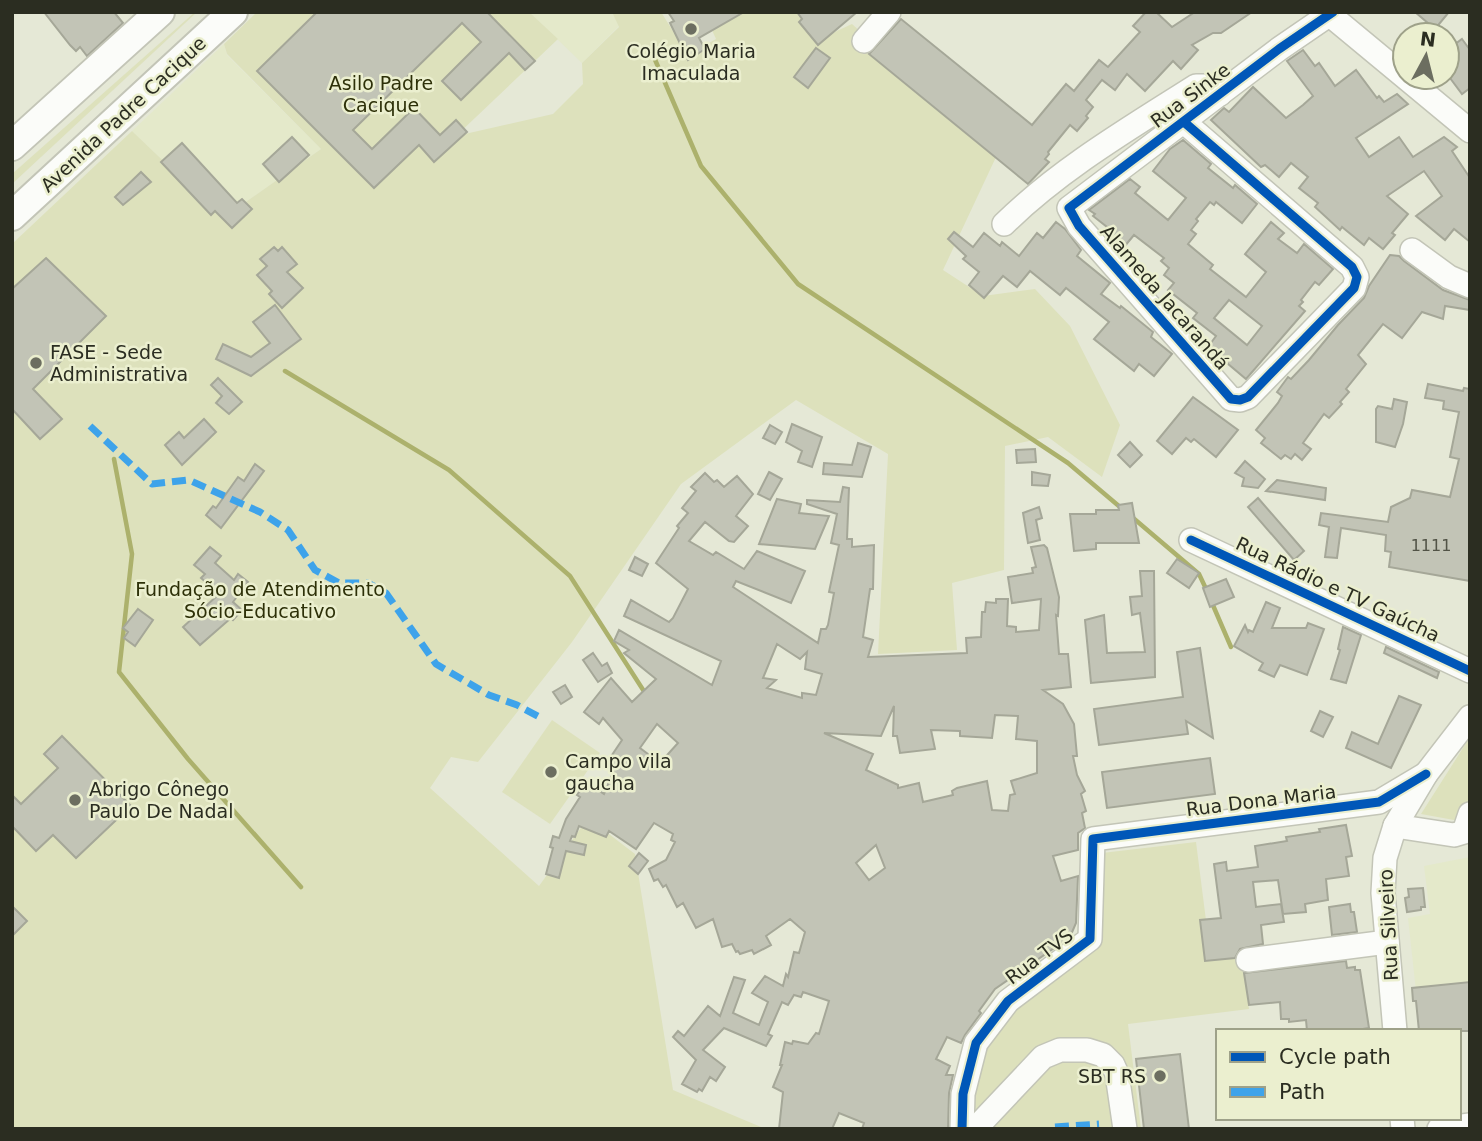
<svg xmlns="http://www.w3.org/2000/svg" width="1482" height="1141" font-family="'DejaVu Sans',sans-serif">
<rect width="100%" height="100%" fill="#e5e8d6"/>
<g fill="#e4e9ca">
<path d="M529 12H612L619 26 582 63Z"/>
<path d="M224 44 227 55 321 149 223 218 132 131Z"/>
<path d="M1470 857V985L1416 991 1408 918 1430 914 1424 866Z"/>
</g>
<g fill="#dde1bc">
<path d="M195 12H197L12 184V174Z"/>
<path d="M257 12H529L558 39 456 136 553 114 583 84 582 63 619 27 612 12H661L688 55 716 39 707 19 718 12H806L828 35 852 24 997 155 943 270 983 296 1035 289 1070 326 1120 425 1102 477 1048 437 1005 446 1004 570 952 583 957 650 878 654 888 454 796 400 681 484 572 642 478 762 451 757 430 788 539 886 588 818 635 854 673 1090 766 1129H12V244L132 131 223 218 321 149 227 54 224 44Z"/>
<path d="M552 720 600 753 550 824 502 792Z"/>
<path d="M1470 737V790L1465 822 1421 814Z"/>
<path d="M1196 842 1209 944 1240 940 1249 1009 1128 1024 1141 1129H970C970 1117 969 1103 971 1091 987 1017 1045 987 1099 943L1102 853Z"/>
</g>
<g fill="none" stroke-linecap="round" stroke-linejoin="round">
<g stroke="#acb16c" stroke-width="4.5">
<path d="M653 55 701 166 798 284 1068 463 1120 507"/>
<path d="M285 371 449 470 570 576 647 696"/>
<path d="M114 459 132 554 119 672 188 759 301 887"/>
<path d="M1132 517 1199 574 1207 591"/>
<path d="M1212 603 1231 647"/>
</g>
</g>
<g fill="#c2c4b6" stroke="#a5a798" stroke-width="2" fill-rule="evenodd">
<path d="M44 12H114L123 23 87 56 80 47 76 51 70 45Z"/>
<path d="M317 12H487L535 61 525 70 509 53 461 100 442 81 481 42 462 23 353 130 372 149 414 108 440 135 456 120 467 132 434 162 419 145 374 188 257 71Z"/>
<path d="M668 12H744L699 38 705 49 688 60 670 23 674 21Z"/>
<path d="M797 12H857L818 45 799 22 802 19Z"/>
<path d="M1146 12H1156L1172 27 1195 12H1252L1221 33H1213L1192 45 1198 50 1181 69 1173 61 1145 91 1127 74 1115 90 1102 80 1086 100 1093 107 1086 116 1088 118 1077 131 1070 125 1048 152 1049 154 1045 159 1049 162 1028 184 869 54 901 19 1032 125 1066 84 1074 91 1099 60 1108 67 1140 32 1133 26Z"/>
<path d="M1415 12H1449L1435 29Z"/>
<path d="M1462 39 1470 50V88L1462 94 1447 74V50Z"/>
<path d="M816 48 830 58 808 88 794 77Z"/>
<path d="M1303 50 1315 66 1319 63 1335 86 1356 70 1377 98 1379 96 1384 102 1397 94 1408 104 1356 138 1369 157 1399 137 1413 157 1444 137 1457 147 1452 151 1470 178V242L1454 229 1445 240 1416 216 1442 196 1424 171 1387 196 1408 214 1392 233 1395 235 1383 249 1369 238 1364 245 1342 227 1340 230 1315 207 1318 203 1299 188 1308 177 1291 163 1279 177 1265 165 1261 167 1211 120 1224 108 1229 112 1253 87 1286 118 1303 105 1313 96 1287 61Z"/>
<path d="M292 137 309 155 279 182 263 164Z"/>
<path d="M1183 140 1211 164 1208 168 1233 188 1235 185 1257 204 1242 223 1216 202 1214 205 1210 202 1196 219 1198 221 1191 230 1196 234 1188 244 1213 265 1210 269 1246 297 1266 272 1245 254 1271 222 1284 233 1278 239 1297 253 1304 244 1333 269 1319 285 1315 282 1301 300 1303 302 1299 306 1305 311 1246 379 1208 347 1216 336 1193 318 1197 313 1168 290 1174 283 1164 275 1169 268 1161 261 1164 258 1134 235 1124 247 1104 231 1107 227 1093 216 1095 214 1089 210 1130 179 1140 187 1135 193 1168 220 1186 198 1153 171 1170 149ZM1229 300 1262 326 1247 345 1214 318Z"/>
<path d="M182 143 237 203 242 199 252 209 232 228 215 211 211 215 161 162Z"/>
<path d="M141 172 151 182 123 205 115 197Z"/>
<path d="M1056 222 1065 229 1081 250 1077 256 1110 283 1101 294 1120 308 1121 306 1153 332 1151 337 1172 354 1154 376 1139 364 1134 371 1094 339 1109 322 1066 288 1060 295 1030 271 1017 287 1003 276 984 298 969 285 979 272 963 259 966 256 948 239 954 232 973 247 984 233 1000 246 1002 242 1019 256 1037 233 1043 238Z"/>
<path d="M274 247 278 251 282 247 297 264 287 272 303 288 282 308 269 294 272 291 257 275 267 266 260 259Z"/>
<path d="M1390 255 1399 256 1404 261 1443 290 1470 300V310L1445 306 1443 319 1422 312 1402 338 1383 324 1358 355 1366 364 1346 389 1349 392 1340 402 1342 404 1329 418 1324 414 1303 443 1311 449 1302 460 1295 454 1291 459 1285 455 1281 459 1261 443 1265 438 1256 430 1278 403 1282 396 1277 392 1288 377 1291 379 1309 360 1338 325 1364 298 1369 286Z"/>
<path d="M46 258 106 316 33 389 62 419 40 439 12 409V289Z"/>
<path d="M275 305 301 339 251 376 216 359 223 344 251 357 270 343 253 322Z"/>
<path d="M218 378 242 402 229 414 216 403 222 396 211 385Z"/>
<path d="M1428 384 1463 391 1464 388 1470 389V581L1389 567 1391 552 1385 551 1386 535 1341 528 1337 558 1325 557 1329 527 1319 525 1321 513 1388 522 1391 507 1410 498 1412 490 1450 497 1459 459 1450 457 1459 412 1443 409 1444 401 1425 398Z"/>
<path d="M1193 397 1238 430 1216 457 1194 439 1191 442 1186 438 1172 454 1157 441Z"/>
<path d="M1394 399 1407 402 1403 424 1395 447 1376 442V409L1378 406 1392 409Z"/>
<path d="M204 419 216 432 182 465 165 445 179 432 184 438Z"/>
<path d="M792 424 822 437 812 467 798 462 802 451 786 442Z"/>
<path d="M770 425 782 432 775 444 763 438Z"/>
<path d="M1130 442 1142 455 1130 467 1118 455Z"/>
<path d="M858 443 871 447 862 477 823 474 824 463 852 465Z"/>
<path d="M1035 449 1036 462 1017 463 1016 450Z"/>
<path d="M1245 461 1265 479 1258 488 1242 486 1244 478 1235 473Z"/>
<path d="M255 464 264 471 221 528 206 515 213 506 216 508 238 477 244 481Z"/>
<path d="M769 472 782 479 770 500 758 494Z"/>
<path d="M1032 472 1050 475 1048 486 1032 485Z"/>
<path d="M705 473 714 482 717 480 724 487 737 476 753 494 736 516 748 526 734 542 729 541 705 522 689 541 713 555 716 552 744 569 757 551 805 571 791 603 736 581 733 587 818 643 821 629H826L828 625 834 593 829 592 839 545 831 543 837 514 807 504V500L840 502 843 487 849 488 847 539H852V547L874 545 873 589H870L863 637 873 640 868 657 967 653 966 638 981 637 982 612H985L986 602 996 603V599H1008L1007 626 1016 627V632L1039 630 1041 599 1012 603 1008 577 1033 573 1032 568 1036 567 1031 547 1044 545 1047 548 1059 597 1058 616 1056 615 1059 654H1068L1071 687 1043 690 1063 704 1074 724 1077 756H1073L1077 775 1085 791 1081 794 1086 811 1082 813 1085 828 1078 833V850L1053 856 1061 881 1078 876 1076 923 1070 937 995 989 979 1011 981 1013 965 1035 961 1043 947 1037 936 1059 950 1066 946 1075H953L949 1093 948 1129H862L864 1123 839 1113 832 1129H779L783 1092 773 1087 782 1065H780L785 1042 792 1044 793 1041 808 1044 816 1033 819 1034 829 1001 803 992 801 997 794 995 788 1005 782 1002 768 1034 772 1036 766 1046 724 1028 703 1050 725 1067 716 1081 710 1077 702 1091 699 1089 697 1092 682 1084 696 1060 673 1037 678 1031 684 1036 708 1006 720 1016 734 977 745 980 733 1013 759 1025 768 1002 752 993 765 976 783 986 786 974 788 977 794 952 799 953 805 932 790 919 766 936 771 945 754 954 752 950 740 954 738 951 736 952 732 944 722 947 713 919 696 928 683 903 677 907 666 885 663 887 658 879 654 881 649 869 666 860 675 842 671 840 673 834 654 823 636 849 609 831 606 837 579 826 575 837 572 836 570 841 586 845 584 855 566 851 559 878 546 874 553 848 550 847 553 836 559 838 566 819 580 797 577 795 586 782 604 794 615 768 610 764 615 757 612 755 622 740 603 718 599 724 584 712 611 678 632 702 656 679 624 653 629 650 614 641 619 630 712 685 721 661 624 616 631 600 669 622 673 618 688 589 656 563 679 528 677 526 688 513 682 508 696 491 691 487ZM777 644 800 659 807 652 805 669 822 674 816 695 802 693V698L767 688 776 680 763 678ZM894 706 893 736H897L900 753 935 749 931 730 960 731V736L992 738 995 715 1018 716 1016 739 1037 741V773L1011 781 1015 794 1010 795 1008 811 992 810 987 781 957 788 952 791 953 795 923 802 919 783 898 788V785L866 770 873 754 824 733 881 736ZM657 724 678 743 660 763 640 748ZM876 845 885 868 869 880 856 863Z"/>
<path d="M1277 480 1326 488 1325 500 1266 491Z"/>
<path d="M1258 498 1304 551 1294 560 1248 507Z"/>
<path d="M777 499 801 504 799 513 829 516 815 549 759 544Z"/>
<path d="M1132 503 1139 543H1096V549L1074 551 1070 514H1096V510H1119L1118 505Z"/>
<path d="M1039 507 1042 518 1036 520 1040 540 1028 543 1023 513Z"/>
<path d="M210 547 221 556 215 563 234 580 238 574 248 582 233 602 242 610 233 620 231 618 200 645 183 627 219 594 201 578 205 574 194 565Z"/>
<path d="M635 557 648 564 642 576 629 570Z"/>
<path d="M1177 559 1199 573 1189 588 1167 573Z"/>
<path d="M1140 571H1154L1155 677 1091 683 1085 620 1104 615 1107 653 1145 652 1140 613 1132 615 1130 597 1142 596Z"/>
<path d="M1226 579 1234 597 1210 607 1203 588Z"/>
<path d="M1266 602 1280 608 1272 628H1306L1308 623 1324 629 1307 675 1280 665 1274 677 1259 670 1263 663 1234 646 1245 625 1248 632 1249 630 1253 632Z"/>
<path d="M138 609 153 620 135 646 124 638 128 632 123 628Z"/>
<path d="M1343 627 1361 635 1346 683 1331 679 1340 650 1338 649Z"/>
<path d="M1386 647 1439 672 1437 678 1384 653Z"/>
<path d="M1200 648 1213 738 1186 721 1188 734 1099 745 1094 709 1183 697 1177 652Z"/>
<path d="M593 653 602 666 607 663 612 673 598 682 583 660Z"/>
<path d="M565 685 572 697 561 704 553 692Z"/>
<path d="M1399 696 1421 705 1391 768 1346 748 1352 732 1378 744Z"/>
<path d="M1320 711 1333 717 1323 737 1311 731Z"/>
<path d="M62 736 131 806 76 858 53 835 36 851 12 826V795L21 804 58 768 44 754Z"/>
<path d="M1210 758 1215 794 1107 808 1102 772Z"/>
<path d="M1346 825 1352 856 1346 857 1349 876 1326 879 1328 900 1305 904 1306 912 1283 914 1278 880 1253 882 1256 907 1281 904 1284 922 1261 925 1263 944 1240 949 1235 958 1205 961 1200 920 1221 918 1214 864 1226 862 1227 871 1258 867 1255 846 1287 841 1286 837 1320 832 1319 829Z"/>
<path d="M639 853 648 861 638 874 629 866Z"/>
<path d="M1423 888 1425 907H1421V910L1407 912 1405 898 1409 897 1408 889Z"/>
<path d="M1350 904 1351 912H1354L1357 932 1332 935 1329 907Z"/>
<path d="M12 906 27 921 12 936Z"/>
<path d="M1346 961 1347 968 1355 967V970H1360L1369 1028 1362 1029V1031H1307L1306 1020 1289 1022V1019H1281L1280 1002 1249 1005 1244 973Z"/>
<path d="M1470 982V1031H1419L1416 1001H1413L1412 988Z"/>
<path d="M1180 1054 1189 1129H1144L1136 1059Z"/>
</g>
<g fill="none" stroke-linecap="round" stroke-linejoin="round">
<g stroke="#c3c5b7" stroke-width="26">
<g id="minor">
<path d="M1330 15 1470 131"/>
<path d="M864 41 889 12"/>
<path d="M1184 122 1352 267 1357 277 1354 288 1248 397 1240 400 1231 399 1079 226 1069 208 1279 49 1333 12"/>
<path d="M1004 224C1060 169 1130 128 1196 86H1210L1220 94"/>
<path d="M1412 250 1449 277 1470 286"/>
<path d="M1191 540 1470 671"/>
<path d="M1395 826 1454 835 1464 832 1470 814"/>
<path d="M1248 960 1387 942"/>
<path d="M1395 1031 1383 893 1385 858 1395 826 1426 774 1470 717"/>
<path d="M1402 1118 1403 1129"/>
<path d="M962 1129 963 1094 976 1043 1008 1001 1090 939 1093 839 1379 802 1426 774"/>
<path d="M975 1129 1043 1057 1060 1050H1087L1103 1055 1113 1065 1117 1074 1125 1129"/>
<path d="M1439 1129 1470 1125"/>
</g>
</g>
<g stroke="#c3c5b7" stroke-width="32">
<g id="major">
<path d="M12 146 160 12"/>
<path d="M12 216 233 12"/>
</g>
</g>
<use href="#minor" stroke="#fbfcf9" stroke-width="23"/>
<use href="#major" stroke="#fbfcf9" stroke-width="28"/>
<g stroke="#3ea3ea" stroke-width="7" stroke-dasharray="14 7" stroke-linecap="butt">
<path d="M90 426 152 484 189 480 260 512 288 530 315 570 339 583H368L386 593 436 664 489 695 517 705 543 719"/>
<path d="M1055 1127 1099 1124"/>
</g>
<g stroke="#ebefcf" stroke-width="13">
<g id="cycleway">
<path d="M1184 122 1352 267 1357 277 1354 288 1248 397 1240 400 1231 399 1079 226 1069 208 1279 49 1333 12"/>
<path d="M1191 540 1470 671"/>
<path d="M962 1129 963 1094 976 1043 1008 1001 1090 939 1093 839 1379 802 1426 774"/>
</g>
</g>
<use href="#cycleway" stroke="#0057b8" stroke-width="9"/>
</g>
<g fill="#6c6e60" stroke="#ebefcf" stroke-width="2.5">
<circle cx="691" cy="29" r="7"/>
<circle cx="36" cy="363" r="7"/>
<circle cx="551" cy="772" r="7"/>
<circle cx="75" cy="800" r="7"/>
<circle cx="1160" cy="1076" r="7"/>
</g>
<g text-anchor="middle" stroke-width="5" stroke-linejoin="round" paint-order="stroke">
<g font-size="16" fill="#515346">
<text x="1431" y="551">1111</text>
</g>
<g font-size="19" fill="#2b2d21" stroke="#ebefcf" text-anchor="start">
<text x="691" y="58" text-anchor="middle">Colégio Maria<tspan x="691" dy="22">Imaculada</tspan></text>
<text x="50" y="359">FASE - Sede<tspan x="50" dy="22">Administrativa</tspan></text>
<text x="565" y="768">Campo vila<tspan x="565" dy="22">gaucha</tspan></text>
<text x="89" y="796">Abrigo Cônego<tspan x="89" dy="22">Paulo De Nadal</tspan></text>
<text x="1146" y="1083" text-anchor="end">SBT RS</text>
</g>
<g font-size="19" fill="#2d3008" stroke="#ebefcf">
<text x="381" y="90">Asilo Padre<tspan x="381" dy="22">Cacique</tspan></text>
<text x="260" y="596">Fundação de Atendimento<tspan x="260" dy="22">Sócio-Educativo</tspan></text>
</g>
<g font-size="19" fill="#2b2d21" stroke="#ebefcf">
<text transform="translate(1190 95) rotate(-37)" y="7">Rua Sinke</text>
<text transform="translate(123 114) rotate(-43)" y="7">Avenida Padre Cacique</text>
<text transform="translate(1165 297) rotate(49)" y="7">Alameda Jacarandá</text>
<text transform="translate(1338 589) rotate(25)" y="7">Rua Rádio e TV Gaúcha</text>
<text transform="translate(1261 800) rotate(-7)" y="7">Rua Dona Maria</text>
<text transform="translate(1388 925) rotate(-93)" y="7">Rua Silveiro</text>
<text transform="translate(1039 956) rotate(-37)" y="7">Rua TVS</text>
</g>
</g>
<rect width="1482" height="1141" fill="none" stroke="#2b2d21" stroke-width="28"/>
<rect x="1216" y="1029" width="245" height="91" fill="#ebefcf" stroke="#9ea189" stroke-width="2"/>
<rect x="1230" y="1052" width="35" height="10" fill="#0057b8" stroke="#9ea189" stroke-width="2"/>
<text x="1279" y="1064" font-size="21" fill="#2b2d21">Cycle path</text>
<rect x="1230" y="1087" width="35" height="10" fill="#3ea3ea" stroke="#9ea189" stroke-width="2"/>
<text x="1279" y="1099" font-size="21" fill="#2b2d21">Path</text>
<g transform="translate(1426 56) rotate(7)"><circle r="33" fill="#ebefcf" stroke="#9ea189" stroke-width="2"/>
<path d="M0-5L12 26L0 18L-12 26Z" fill="#6c6e60"/>
<text y="-10" font-size="19" font-weight="bold" text-anchor="middle" fill="#2b2d21">N</text>
</g>
</svg>
